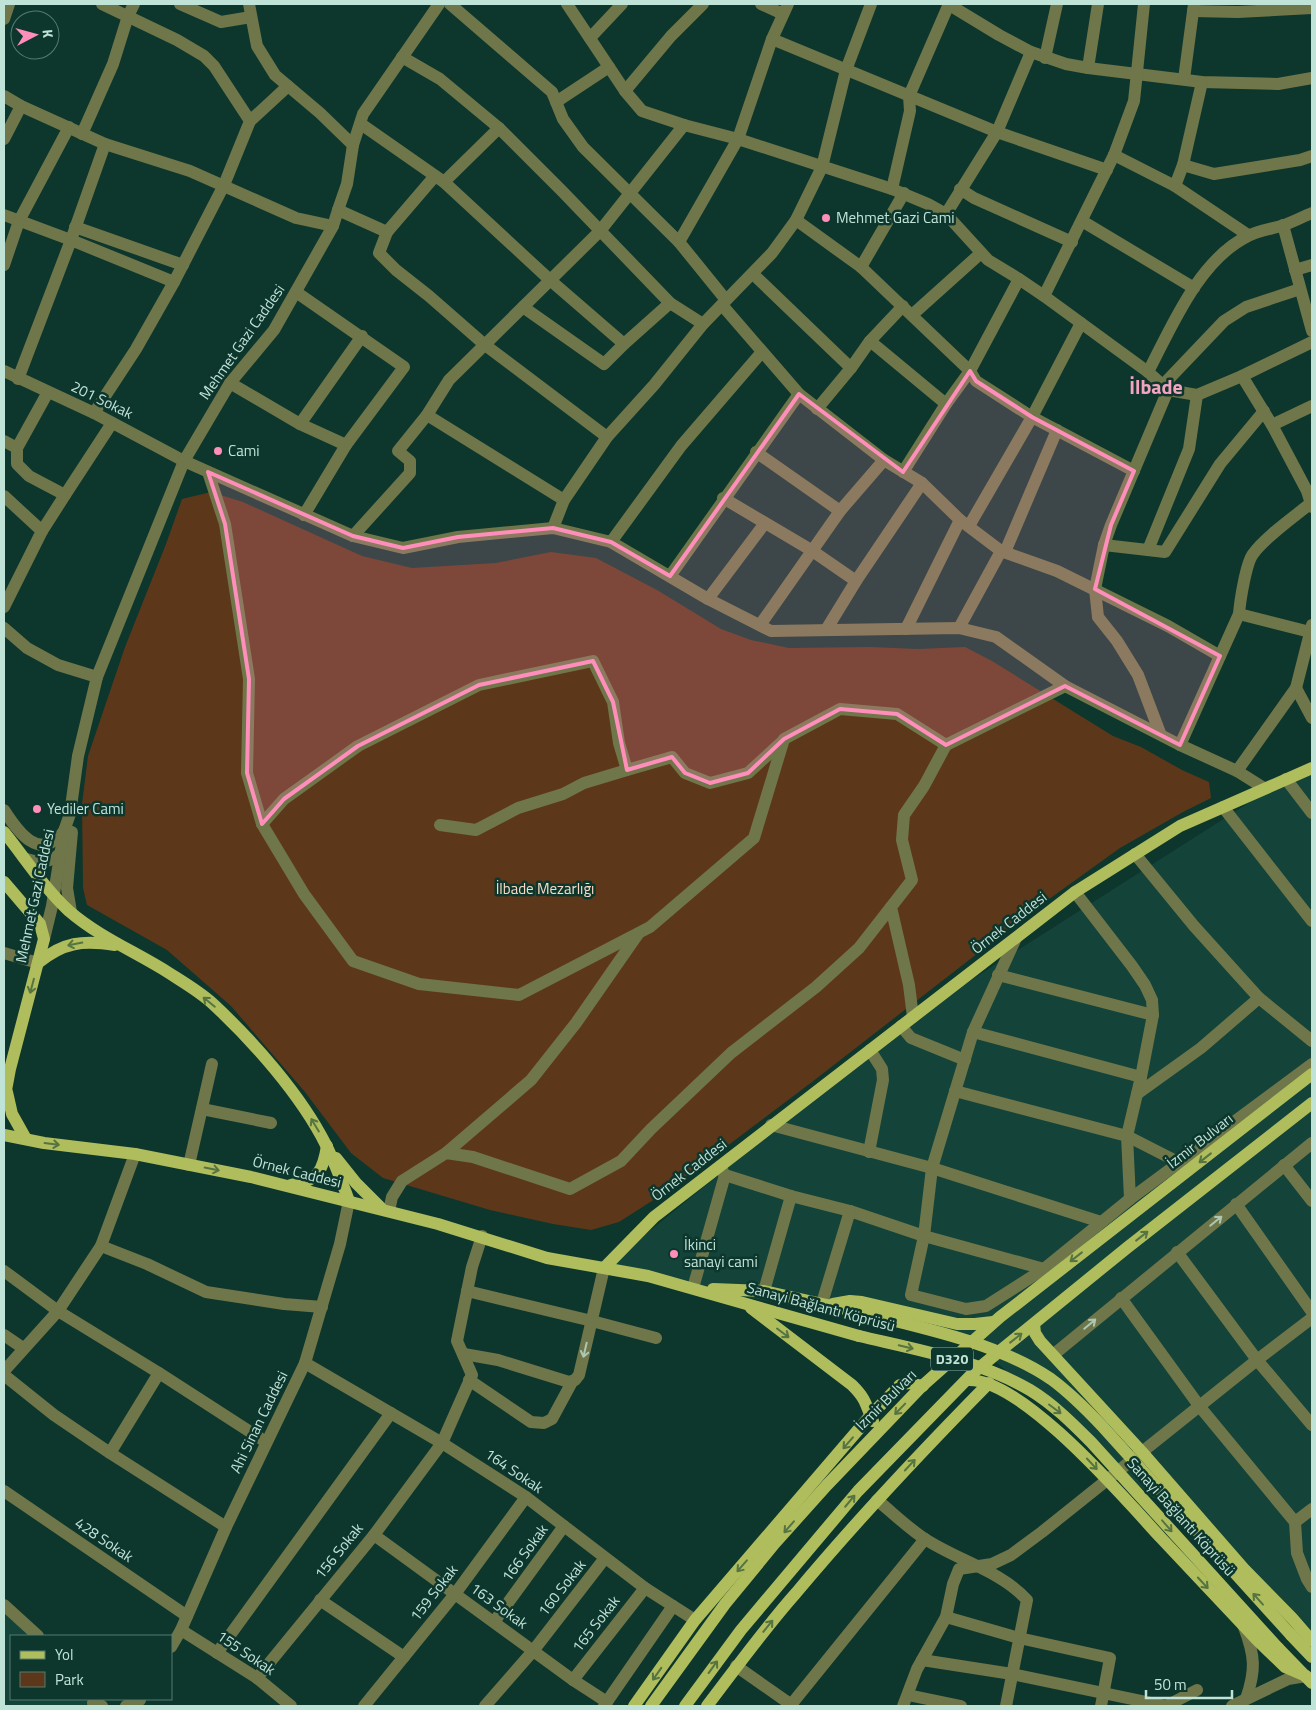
<svg xmlns="http://www.w3.org/2000/svg" width="1316" height="1710" font-family="'Titillium Web',sans-serif">
<rect width="100%" height="100%" fill="#0d362d"/>
<g fill="#134339">
<path d="M1312 771V1648L1292 1618 974 1343 604 1268 913 1017 1286 779Z"/>
<path d="M4 1606 35 1636H11V1699H89L95 1706H4Z"/>
</g>
<path fill="#5d3719" d="M211 492 243 502 362 556 412 568 496 563 551 552 596 558 657 590 721 629 751 640 789 648 870 647 918 649 965 647 992 661 1113 736 1141 747 1182 770 1209 782 1211 798 1183 812 1120 848 1027 915 812 1082 666 1192 619 1222 591 1230 553 1224 490 1210 383 1178 351 1153 305 1092 231 1006 167 950 87 905 83 888 82 804 88 756 125 647 166 544 182 499Z"/>
<g fill="none" stroke-linecap="round" stroke-linejoin="round">
<g stroke="#6f7649" stroke-width="12">
<path d="M102 4 177 40 204 56 214 66 250 121"/>
<path d="M180 4 221 22 251 17"/>
<path d="M249 4 257 46 275 75 320 113 353 145"/>
<path d="M450 4 552 92 563 119 583 147 679 242 726 300"/>
<path d="M567 4 625 91 642 111 684 125 738 139 892 189 928 204 946 214 988 260 1019 279 1044 296 1148 372 1168 390 1197 395 1242 376 1312 342"/>
<path d="M761 4 783 14"/>
<path d="M948 4 999 35 1031 52 1066 64 1088 68 1202 82 1278 84 1312 78"/>
<path d="M1193 11 1238 12 1312 8"/>
<path d="M4 19 9 4"/>
<path d="M590 38 622 4"/>
<path d="M772 39 997 132 1107 170"/>
<path d="M402 57 440 79 499 128 561 190 670 303 703 324"/>
<path d="M1045 58 1057 4"/>
<path d="M1088 68 1098 4"/>
<path d="M1184 79 1194 4"/>
<path d="M625 91 671 36 703 4"/>
<path d="M4 96 21 106 105 144 190 171 296 218 333 226"/>
<path d="M556 102 609 67"/>
<path d="M361 124 444 182 550 280 624 344 670 303"/>
<path d="M82 134 113 64 128 16 134 4"/>
<path d="M4 139 21 106"/>
<path d="M1114 155 1175 186 1248 235"/>
<path d="M1183 165 1214 174 1300 160 1312 156"/>
<path d="M444 182 499 128"/>
<path d="M1175 186 1183 165 1202 82"/>
<path d="M892 189 910 111 909 96 949 4"/>
<path d="M960 189 974 198 1072 242"/>
<path d="M338 210 387 232 379 253 396 270 429 296 485 345 607 437"/>
<path d="M946 214 997 132 1031 52"/>
<path d="M4 215 71 240 174 282"/>
<path d="M796 220 861 267 970 371 976 381 1032 417 1134 471"/>
<path d="M1082 221 1194 288"/>
<path d="M1283 225 1312 331"/>
<path d="M75 227 183 265"/>
<path d="M387 232 435 176"/>
<path d="M679 242 738 139 772 39 788 4"/>
<path d="M4 265 19 221 69 127"/>
<path d="M861 267 904 193"/>
<path d="M1295 270 1312 265"/>
<path d="M753 274 851 368"/>
<path d="M296 292 404 367 346 445 304 515"/>
<path d="M1044 296 1114 155 1134 101 1144 4"/>
<path d="M722 305 799 394 884 460 922 483 960 520 1001 551 1057 571 1168 626 1220 656"/>
<path d="M523 307 604 364 624 344"/>
<path d="M912 315 981 253"/>
<path d="M870 341 946 404"/>
<path d="M4 371 94 413 184 461 353 536 403 548 458 537 553 528 611 542 708 599 771 631 959 628 996 637 1065 686 1180 745 1237 771 1264 788"/>
<path d="M1148 372C1172 326 1199 260 1248 236 1257 231 1270 229 1281 226 1291 223 1302 217 1312 213"/>
<path d="M1242 376 1272 425 1307 491 1312 507"/>
<path d="M18 379 71 240 105 144"/>
<path d="M230 383 300 424 346 445"/>
<path d="M1163 385 1224 321 1246 307 1300 289"/>
<path d="M817 409 851 368 870 341 903 306"/>
<path d="M94 413 136 349 174 282 224 185 250 121 288 86"/>
<path d="M427 415 564 500"/>
<path d="M300 424 362 336"/>
<path d="M1272 425 1312 406"/>
<path d="M4 441 17 448"/>
<path d="M756 452 840 511"/>
<path d="M208 472 225 524 249 679 247 773 262 824 304 894 353 961 419 984 519 995 650 927 754 838 784 739 840 709 897 714 946 745 1065 686"/>
<path d="M903 472 946 404 970 371 1019 279"/>
<path d="M65 495 112 423"/>
<path d="M4 496 42 531 4 607"/>
<path d="M723 498 811 550 856 581"/>
<path d="M969 526 1032 417 1081 323"/>
<path d="M553 528 564 500 607 437 654 385 703 324 772 253 796 220 822 167 846 70 871 4"/>
<path d="M42 531 65 495 29 476 17 464V448L48 392"/>
<path d="M353 536 410 473V461L398 451 427 415 449 380 600 231 684 125"/>
<path d="M611 542 681 446 762 352"/>
<path d="M1104 545 1165 552 1220 464 1264 411"/>
<path d="M1148 550 1189 449 1197 395"/>
<path d="M1005 552 1057 430"/>
<path d="M670 576 799 394"/>
<path d="M708 599 765 523"/>
<path d="M1239 614 1310 632"/>
<path d="M760 625 840 511 884 460"/>
<path d="M4 628 27 648 58 665 97 677"/>
<path d="M959 628 1001 551"/>
<path d="M906 629 960 520"/>
<path d="M826 630 856 581 922 483"/>
<path d="M1296 688 1312 718"/>
<path d="M1160 733 1138 675 1117 641 1098 617 1095 589 1104 545 1111 525 1168 390"/>
<path d="M1180 745 1239 614C1240 601 1246 563 1253 554 1265 537 1294 517 1311 503"/>
<path d="M1237 771 1296 688 1312 625"/>
<path d="M1286 779 1312 813"/>
<path d="M1223 807 1312 921"/>
<path d="M4 810C18 832 40 863 64 831"/>
<path d="M262 824 284 799 358 746 479 685 593 661 613 702 619 743 627 770 672 757 685 773 710 783 748 773 783 741"/>
<path d="M440 825 476 830 518 808 563 794 584 783 627 770"/>
<path d="M1135 854 1194 926 1259 998 1312 1041"/>
<path d="M26 859C37 863 53 863 61 852"/>
<path d="M1075 892 1132 966 1145 985 1152 1000 1153 1015 1141 1077 1127 1136 1130 1199"/>
<path d="M71 912 67 888 72 832"/>
<path d="M1016 938 973 1032 932 1168 924 1236 911 1295 966 1309 986 1306 1044 1269 1130 1199 1312 1064"/>
<path d="M44 939 52 906 64 831 70 814 78 756 97 677 184 461 230 383 274 330 333 226 338 210 347 184 353 145 363 114 439 4"/>
<path d="M4 953 38 963"/>
<path d="M998 975 1153 1015"/>
<path d="M913 1017 909 985 891 907 912 880 902 840 904 815 924 786 946 745"/>
<path d="M901 1026 911 1038 965 1060"/>
<path d="M973 1032 1141 1077"/>
<path d="M955 1091 1127 1136 1180 1163"/>
<path d="M1137 1094 1201 1048 1259 998"/>
<path d="M202 1109 271 1123"/>
<path d="M771 1125 932 1168 1101 1222"/>
<path d="M869 1152 883 1080 882 1069 870 1050"/>
<path d="M446 1153 531 1080 576 1023 638 934"/>
<path d="M189 1165 212 1064"/>
<path d="M1284 1165 1312 1201"/>
<path d="M720 1167 725 1175 791 1196 850 1211 924 1236 1044 1269"/>
<path d="M1236 1204 1312 1312"/>
<path d="M389 1211 392 1197 402 1181 446 1153 473 1157 570 1189 621 1161 651 1129 731 1053 816 987 859 948 891 907"/>
<path d="M101 1246 147 1264 206 1292 284 1304 322 1307"/>
<path d="M1177 1252 1257 1360 1312 1425"/>
<path d="M4 1271 58 1311 159 1373 266 1442"/>
<path d="M693 1288 725 1175"/>
<path d="M467 1291 592 1321 656 1338"/>
<path d="M764 1291 791 1196"/>
<path d="M1121 1298 1200 1407 1295 1522 1297 1553 1307 1579 1312 1587"/>
<path d="M822 1303 850 1211"/>
<path d="M4 1335 23 1348"/>
<path d="M464 1354 498 1360 569 1382 575 1380 579 1375 604 1268"/>
<path d="M1053 1355 1312 1143"/>
<path d="M305 1363 442 1443 526 1497 645 1588 695 1620"/>
<path d="M4 1371 58 1311 101 1246 135 1154"/>
<path d="M4 1375 54 1415 110 1453 226 1527"/>
<path d="M469 1380 531 1422 544 1423 552 1419 572 1382"/>
<path d="M110 1453 159 1373"/>
<path d="M4 1491 187 1616"/>
<path d="M877 1500C893 1513 908 1528 925 1539 959 1561 1001 1571 1027 1600L1006 1706"/>
<path d="M1295 1522 1312 1509"/>
<path d="M374 1535 573 1680 607 1702"/>
<path d="M320 1600 404 1657"/>
<path d="M4 1605 38 1636"/>
<path d="M946 1617 1019 1638 1110 1658 1101 1706"/>
<path d="M494 1622 564 1526"/>
<path d="M1244 1627C1255 1656 1256 1670 1246 1699"/>
<path d="M181 1630 257 1678 291 1706"/>
<path d="M171 1647 181 1630 226 1527 305 1363 340 1244 349 1201"/>
<path d="M217 1653 391 1413"/>
<path d="M922 1660 1012 1674 1166 1706"/>
<path d="M736 1666 793 1706"/>
<path d="M257 1678 374 1535 442 1443 472 1375 457 1341 472 1267 482 1236"/>
<path d="M573 1680 645 1588"/>
<path d="M908 1695 961 1706"/>
<path d="M93 1703 102 1706"/>
<path d="M126 1706 140 1700"/>
<path d="M364 1706 455 1594 526 1497"/>
<path d="M485 1706 533 1651 605 1558"/>
<path d="M604 1706 673 1606"/>
<path d="M790 1706 925 1539"/>
<path d="M903 1706 917 1669 946 1617 953 1584 959 1569 992 1564 1011 1555 1042 1532 1257 1360 1312 1318"/>
<path d="M1166 1706 1197 1690"/>
<path d="M1232 1706 1288 1679 1306 1676"/>
</g>
<g stroke="#afbd5c" stroke-width="12">
<path d="M4 832C25 858 44 888 69 911 99 937 136 952 169 973 183 982 200 992 212 1003 253 1041 301 1095 326 1145 335 1163 342 1182 349 1201"/>
<path d="M4 882 40 924 44 939 10 1069 4 1101"/>
<path d="M38 963C63 942 83 940 115 945"/>
<path d="M7 1092 12 1114 26 1139"/>
<path d="M4 1135 44 1143 135 1154 251 1177 438 1224 547 1258 648 1276 859 1336"/>
<path d="M336 1158 356 1183 381 1208"/>
<path d="M291 1185C318 1181 323 1171 327 1146"/>
<path d="M604 1268 654 1217 1075 892 1180 826 1312 768"/>
<path d="M713 1289 764 1291 863 1313"/>
<path d="M833 1304 850 1301 862 1302 957 1324H975L993 1322"/>
<path d="M751 1308 852 1385C867 1400 865 1404 873 1421"/>
<path d="M1034 1324 1035 1333 1040 1341 1142 1452 1244 1569 1292 1618 1312 1641"/>
<path d="M967 1380C1021 1377 1125 1499 1161 1538 1193 1572 1225 1606 1257 1640L1285 1667 1306 1676"/>
<path d="M1291 1635 1312 1657"/>
<path d="M1278 1648 1312 1683"/>
<path d="M634 1706 695 1620 870 1416 900 1385 909 1383 923 1386"/>
<path d="M651 1706 725 1604 775 1543 827 1485 921 1387 1000 1317 1312 1074"/>
<path d="M685 1706 741 1630 858 1491 974 1372 1128 1247 1312 1103"/>
<path d="M707 1706C736 1668 764 1629 796 1593 857 1520 922 1451 989 1383"/>
</g>
<g stroke="#afbd5c" stroke-width="12">
<path d="M863 1313C924 1328 1000 1344 1051 1379 1070 1393 1086 1409 1102 1426L1291 1635"/>
<path d="M859 1336C914 1349 981 1361 1030 1390 1053 1404 1072 1423 1091 1442L1278 1648"/>
</g>
</g>
<defs><path id="oneway-shaft" d="M-6 0H5M1.5-3L5.5 0L1.5 3" fill="none" stroke-width="1.6" stroke-linecap="round" stroke-linejoin="round" transform="scale(1.25)"/></defs>
<g stroke="#567342">
<use href="#oneway-shaft" transform="translate(75 944) rotate(169)"/>
<use href="#oneway-shaft" transform="translate(32 986) rotate(105)"/>
<use href="#oneway-shaft" transform="translate(209 1002) rotate(-141)"/>
<use href="#oneway-shaft" transform="translate(315 1125) rotate(-121)"/>
<use href="#oneway-shaft" transform="translate(52 1144) rotate(7)"/>
<use href="#oneway-shaft" transform="translate(1205 1158) rotate(142)"/>
<use href="#oneway-shaft" transform="translate(212 1169) rotate(11)"/>
<use href="#oneway-shaft" transform="translate(1142 1236) rotate(-38)"/>
<use href="#oneway-shaft" transform="translate(1076 1257) rotate(142)"/>
<use href="#oneway-shaft" transform="translate(783 1333) rotate(37)"/>
<use href="#oneway-shaft" transform="translate(1016 1338) rotate(-38)"/>
<use href="#oneway-shaft" transform="translate(906 1347) rotate(14)"/>
<use href="#oneway-shaft" transform="translate(900 1409) rotate(134)"/>
<use href="#oneway-shaft" transform="translate(1055 1409) rotate(37)"/>
<use href="#oneway-shaft" transform="translate(848 1443) rotate(131)"/>
<use href="#oneway-shaft" transform="translate(1092 1464) rotate(47)"/>
<use href="#oneway-shaft" transform="translate(910 1465) rotate(-47)"/>
<use href="#oneway-shaft" transform="translate(850 1501) rotate(-50)"/>
<use href="#oneway-shaft" transform="translate(1167 1526) rotate(49)"/>
<use href="#oneway-shaft" transform="translate(789 1527) rotate(131)"/>
<use href="#oneway-shaft" transform="translate(742 1566) rotate(131)"/>
<use href="#oneway-shaft" transform="translate(1203 1583) rotate(47)"/>
<use href="#oneway-shaft" transform="translate(1258 1599) rotate(-132)"/>
<use href="#oneway-shaft" transform="translate(768 1626) rotate(-51)"/>
<use href="#oneway-shaft" transform="translate(713 1667) rotate(-54)"/>
<use href="#oneway-shaft" transform="translate(657 1674) rotate(125)"/>
</g>
<g stroke="#acc8b4">
<use href="#oneway-shaft" transform="translate(1216 1221) rotate(-39)"/>
<use href="#oneway-shaft" transform="translate(1090 1324) rotate(-40)"/>
<use href="#oneway-shaft" transform="translate(585 1350) rotate(103)"/>
</g>
<path fill="#ff8eba" fill-opacity="0.2" stroke="#ff8eba" stroke-width="4" stroke-linejoin="round" d="M970 371 976 381 1032 417 1134 471 1111 525 1095 589 1220 656 1180 745 1065 686 946 745 897 714 840 709 784 739 748 773 710 783 685 773 672 757 627 770 613 702 593 661 479 685 358 746 284 799 262 824 247 773 249 679 225 524 208 472 353 536 403 548 458 537 553 528 611 542 670 576 799 394 903 472Z"/>
<g fill="#ff8eba" stroke="#0d362d" stroke-width="2">
<circle cx="826" cy="218" r="5"/>
<circle cx="218" cy="451" r="5"/>
<circle cx="37" cy="809" r="5"/>
<circle cx="674" cy="1254" r="5"/>
</g>
<g text-anchor="middle" stroke-width="5" stroke-linejoin="round" paint-order="stroke">
<rect fill="#0d362d" stroke="#8aafa5" stroke-width="1" x="931" y="1347.5" width="42" height="23" rx="4"/>
<g font-size="14" font-weight="bold" fill="#c0e3d8">
<text x="952" y="1364">D320</text>
</g>
<g font-size="15" fill="#c0e3d8" stroke="#0d362d" text-anchor="start">
<text x="836" y="223">Mehmet Gazi Cami</text>
<text x="228" y="456">Cami</text>
<text x="47" y="814">Yediler Cami</text>
<text x="684" y="1250">İkinci<tspan x="684" dy="17">sanayi cami</tspan></text>
</g>
<g font-size="15" fill="#c0e3d8" stroke="#0d362d">
<text transform="translate(242 342) rotate(-55)" y="5">Mehmet Gazi Caddesi</text>
<text transform="translate(102 400) rotate(26)" y="5">201 Sokak</text>
<text transform="translate(35 896) rotate(-78)" y="5">Mehmet Gazi Caddesi</text>
<text transform="translate(1009 923) rotate(-38)" y="5">Örnek Caddesi</text>
<text transform="translate(1200 1141) rotate(-38)" y="5">İzmir Bulvarı</text>
<text transform="translate(689 1170) rotate(-38)" y="5">Örnek Caddesi</text>
<text transform="translate(297 1172) rotate(14)" y="5">Örnek Caddesi</text>
<text transform="translate(821 1307) rotate(15)" y="5">Sanayi Bağlantı Köprüsü</text>
<text transform="translate(886 1400) rotate(-45)" y="5">İzmir Bulvarı</text>
<text transform="translate(259 1422) rotate(-64)" y="5">Ahi Sinan Caddesi</text>
<text transform="translate(514 1471) rotate(34)" y="5">164 Sokak</text>
<text transform="translate(1181 1517) rotate(48)" y="5">Sanayi Bağlantı Köprüsü</text>
<text transform="translate(104 1540) rotate(34)" y="5">428 Sokak</text>
<text transform="translate(339 1551) rotate(-51)" y="5">156 Sokak</text>
<text transform="translate(525 1553) rotate(-54)" y="5">166 Sokak</text>
<text transform="translate(562 1588) rotate(-52)" y="5">160 Sokak</text>
<text transform="translate(434 1593) rotate(-52)" y="5">159 Sokak</text>
<text transform="translate(499 1606) rotate(36)" y="5">163 Sokak</text>
<text transform="translate(596 1624) rotate(-52)" y="5">165 Sokak</text>
<text transform="translate(246 1653) rotate(34)" y="5">155 Sokak</text>
</g>
<g font-size="15" fill="#fadac5" stroke="#0d362d">
<text x="545" y="894">İlbade Mezarlığı</text>
</g>
<g font-size="20" font-weight="bold" fill="#f3a4c1" stroke="#0d362d">
<text x="1156" y="394">İlbade</text>
</g>
</g>
<rect width="1316" height="1710" fill="none" stroke="#c0e3d8" stroke-width="10"/>
<rect x="10" y="1635" width="162" height="65" fill="#0d362d" stroke="#557b71"/>
<rect x="20" y="1651" width="25" height="8" fill="#afbd5c" stroke="#557b71"/>
<text x="55" y="1660" font-size="15" fill="#c0e3d8">Yol</text>
<rect x="20" y="1672" width="25" height="15" fill="#5d3719" stroke="#557b71"/>
<text x="55" y="1685" font-size="15" fill="#c0e3d8">Park</text>
<g transform="translate(35 35) rotate(84)"><circle r="24" fill="#0d362d" stroke="#557b71"/>
<path d="M0-4L9 19L0 12L-9 19Z" fill="#ff8eba"/>
<text y="-8" font-size="14" font-weight="bold" text-anchor="middle" fill="#c0e3d8">K</text>
</g>
<path d="M1146 1690v8h86v-8" fill="none" stroke="#c0e3d8" stroke-width="2.5"/>
<text x="1154" y="1690" font-size="15" fill="#c0e3d8" stroke="#0d362d" stroke-width="4" paint-order="stroke">50 m</text>
</svg>
